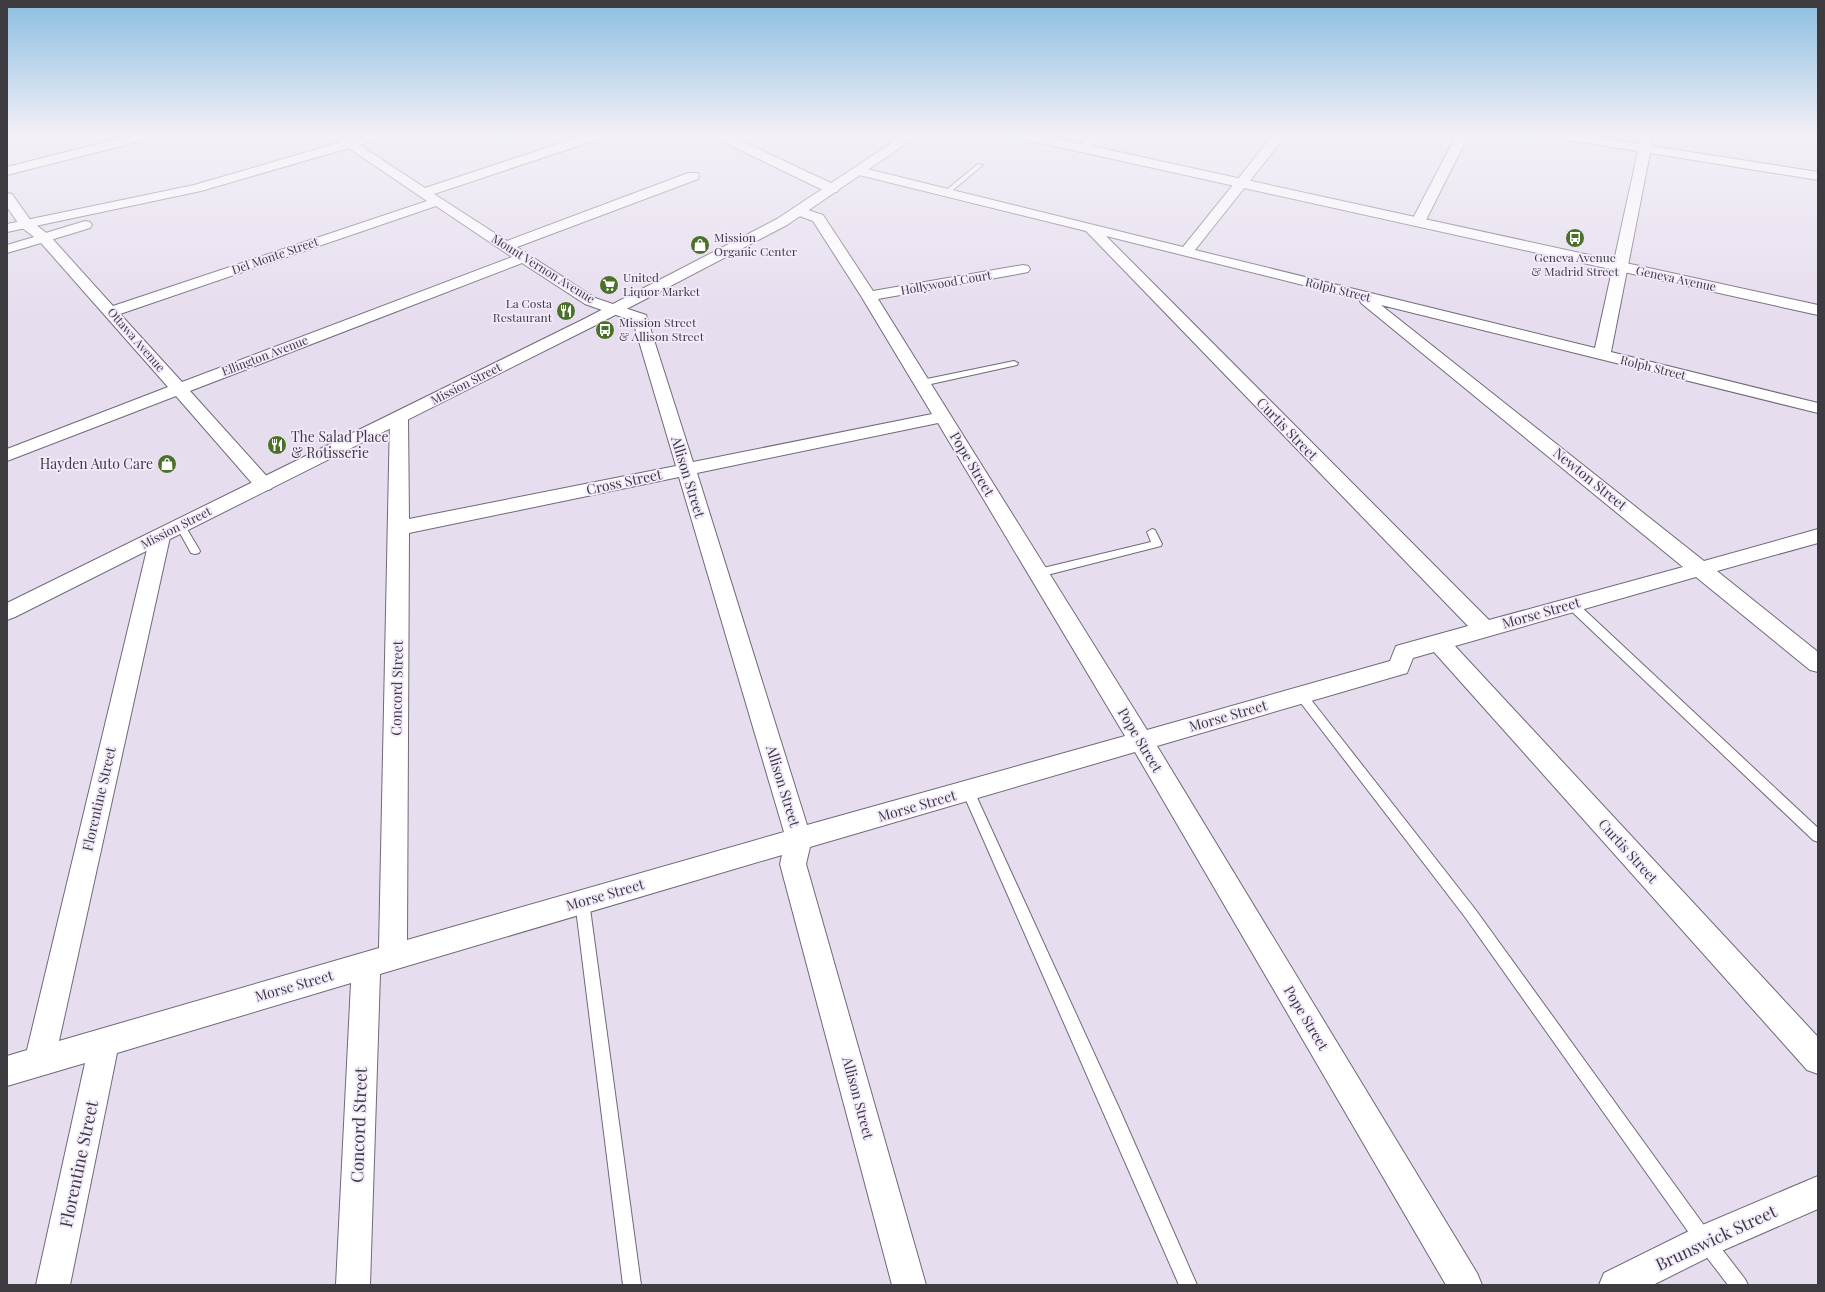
<svg xmlns="http://www.w3.org/2000/svg" width="1825" height="1292" font-family="'Playfair Display',serif">
<rect width="100%" height="100%" fill="#e6ddee"/>
<g fill="none" stroke-linecap="round" stroke-linejoin="round">
<g stroke="#716978" stroke-width="2">
<g id="lane">
<path d="M875 134H884L903 143 898 144Z"/>
<path d="M978 164 983 165 948 194H944V192Z"/>
<path d="M1014 361 1018 363 1017 365 922 386 918 383 922 380Z"/>
<path d="M181 523 184 524 200 551 199 553 195 554 191 553 176 526Z"/>
<path d="M1152 529 1155 530 1162 544 1161 546 1039 577 1034 573 1039 569 1151 542 1147 532Z"/>
<path d="M1572 601 1576 602 1818 828V842L1813 840 1568 608 1567 605 1568 602Z"/>
<path d="M1301 691 1305 692 1475 909 1711 1235 1745 1279 1748 1285H1728L1699 1247 1465 917 1297 698 1295 695 1297 692Z"/>
<path d="M968 786 972 787 974 791 1120 1110 1197 1285H1179L962 791 964 787Z"/>
<path d="M582 895 587 897 589 901 641 1285H623L575 901 577 897Z"/>
</g>
</g>
<g stroke="#716978" stroke-width="2">
<g id="street">
<path d="M137 134H159L157 137 7 175V167Z"/>
<path d="M328 134H343L425 188 588 134H607L605 137 434 194 507 241 688 173H698L699 176 698 179 517 247 595 298 646 315 693 462 932 414 861 296 813 221 794 214 792 211 794 208 799 207 823 215 873 291 1023 265 1028 266 1030 269 1028 272 1023 273 878 299 1147 730 1390 661 1396 646 1468 626 1086 231 855 174 853 171 855 168 859 167 1183 247 1274 134H1287L1195 250 1595 348 1638 151 1554 138 1548 134H1579L1639 144 1642 134H1652L1651 146 1818 172V180L1650 153 1611 352 1818 403V413L1381 305 1704 561 1818 529V543L1717 571 1818 652V672L1810 670 1696 577 1455 646 1818 1037V1074L1807 1070 1434 652 1413 658 1407 673 1157 746 1477 1273 1482 1285H1446L1135 752 810 847 806 864 926 1285H892L780 864 782 855 380 974 370 1285H336L351 983 117 1053 70 1285H36L85 1063 7 1086V1056L27 1050 150 537 153 532 160 530 167 532 170 537 59 1041 379 948 390 418 393 414 399 413 405 414 408 418 409 519 676 466 633 321 585 304 522 263 190 391 271 481 273 485 271 489 264 491 257 489 176 396 7 461V449L168 387 41 243 7 253V245L34 237 21 227 7 207V193L12 194 31 221 49 235 113 306 427 201ZM436 206 512 257 182 382 120 314ZM1106 236 1359 299 1361 303 1683 567 1489 620ZM938 423 1125 736 807 825 697 473ZM679 477 784 832 407 940 409 533Z"/>
<path d="M711 134H727L837 186 839 189 837 192H827L713 137Z"/>
<path d="M1091 134H1104L1087 152H1079L1077 149Z"/>
<path d="M1457 134H1469L1425 222 1423 225H1413L1411 222Z"/>
<path d="M1818 1176V1209L1717 1253 1653 1285H1599L1604 1273 1693 1229Z"/>
</g>
</g>
<g stroke="#716978" stroke-width="2">
<path id="secondary" d="M905 134H920L787 225 596 325 15 617 7 620V603L584 319 777 219Z"/>
</g>
<g stroke="#716978" stroke-width="2">
<g id="primary">
<path d="M369 134H389L387 137 201 191 7 232V224L194 185Z"/>
<path d="M1012 134H1036L1818 305V315L1018 138Z"/>
<path d="M85 221 90 222 92 225 90 228 44 242 39 241 37 238 39 235Z"/>
</g>
</g>
<use href="#lane" fill="#fff" fill-rule="evenodd"/>
<use href="#street" fill="#fff" fill-rule="evenodd"/>
<use href="#secondary" fill="#fff" fill-rule="evenodd"/>
<use href="#primary" fill="#fff" fill-rule="evenodd"/>
</g>
<linearGradient id="sky" x2="0" y2="1"><stop stop-color="#8bbee0"/><stop offset="0.43" stop-color="#f4f0f7"/><stop offset="1" stop-color="#f4f0f7" stop-opacity="0"/></linearGradient>
<rect width="1825" height="315" fill="url(#sky)"/>
<defs>
<g id="bus-disc" transform="scale(1)"><circle r="9.5" fill="#4a7029" stroke="#f3eafb"/><path d="M-5-6H5V4H4V6H2V4H-2V6H-4V4H-5ZM-3.5-4V0h7V-4ZM-3.5 1.2v1.5H-2V1.2ZM2 1.2v1.5H3.5V1.2Z" fill="#fff"/></g>
<g id="shop-disc" transform="scale(1)"><circle r="9.5" fill="#4a7029" stroke="#f3eafb"/><path d="M-5-2.5h2.3a2.7 3.5 0 0 1 5.4 0H5L5.5 6h-11ZM-1.5-2.5h3a1.5 2.3 0 0 0-3 0Z" fill="#fff"/></g>
<g id="supermarket-disc" transform="scale(1)"><circle r="9.5" fill="#4a7029" stroke="#f3eafb"/><path d="M-6-5.5h2.5l.6 2H6L4.5 2H-2.5L-4.4-4H-6ZM-1.5 3.2a1.3 1.3 0 1 0 .1 0ZM3 3.2a1.3 1.3 0 1 0 .1 0Z" fill="#fff"/></g>
<g id="restaurant-disc" transform="scale(1)"><circle r="9.5" fill="#4a7029" stroke="#f3eafb"/><path d="M-5-6h1v4h1v-4h1v4h1v-4h1v5L-1.5 .5V6h-2V.5L-5-1ZM5-6V6H3V1.5H1.5Q1.5-4 5-6Z" fill="#fff"/></g>
</defs>
<g fill-rule="evenodd">
<use href="#bus-disc" x="1575" y="238"/>
<use href="#shop-disc" x="700" y="245"/>
<use href="#supermarket-disc" x="609" y="285"/>
<use href="#restaurant-disc" x="566" y="311"/>
<use href="#bus-disc" x="605" y="330"/>
<use href="#restaurant-disc" x="277" y="445"/>
<use href="#shop-disc" x="167" y="464"/>
</g>
<g text-anchor="middle" stroke-width="3.5" stroke-linejoin="round" paint-order="stroke">
<g font-size="12" fill="#3d3a40" stroke="#f3eafb" text-anchor="start">
<text x="714" y="242">Mission<tspan x="714" dy="14">Organic Center</tspan></text>
<text x="1575" y="262" text-anchor="middle">Geneva Avenue<tspan x="1575" dy="14">&amp; Madrid Street</tspan></text>
<text x="623" y="282">United<tspan x="623" dy="14">Liquor Market</tspan></text>
<text x="552" y="308" text-anchor="end">La Costa<tspan x="552" dy="14">Restaurant</tspan></text>
<text x="619" y="327">Mission Street<tspan x="619" dy="14">&amp; Allison Street</tspan></text>
</g>
<g font-size="12" fill="#3d3a40" stroke="#f3eafb">
<text transform="translate(275 256) rotate(-19)" y="4">Del Monte Street</text>
<text transform="translate(543 269) rotate(32)" y="4">Mount Vernon Avenue</text>
<text transform="translate(1676 279) rotate(12)" y="4">Geneva Avenue</text>
<text transform="translate(946 283) rotate(-10)" y="4">Hollywood Court</text>
<text transform="translate(1338 290) rotate(14)" y="4">Rolph Street</text>
<text transform="translate(136 340) rotate(49)" y="4">Ottawa Avenue</text>
<text transform="translate(265 356) rotate(-21)" y="4">Ellington Avenue</text>
<text transform="translate(1653 368) rotate(14)" y="4">Rolph Street</text>
<text transform="translate(466 384) rotate(-27)" y="4">Mission Street</text>
<text transform="translate(176 528) rotate(-27)" y="4">Mission Street</text>
</g>
<g font-size="14" fill="#3d3a40" stroke="#f3eafb">
<text transform="translate(1287 429) rotate(46)" y="5">Curtis Street</text>
<text transform="translate(972 464) rotate(59)" y="5">Pope Street</text>
<text transform="translate(688 477) rotate(73)" y="5">Allison Street</text>
<text transform="translate(1590 479) rotate(39)" y="5">Newton Street</text>
<text transform="translate(624 482) rotate(-12)" y="5">Cross Street</text>
<text transform="translate(1541 613) rotate(-16)" y="5">Morse Street</text>
<text transform="translate(397 688) rotate(-89)" y="5">Concord Street</text>
<text transform="translate(1228 716) rotate(-16)" y="5">Morse Street</text>
<text transform="translate(1140 740) rotate(59)" y="5">Pope Street</text>
<text transform="translate(783 786) rotate(73)" y="5">Allison Street</text>
<text transform="translate(99 799) rotate(-77)" y="5">Florentine Street</text>
<text transform="translate(917 806) rotate(-16)" y="5">Morse Street</text>
<text transform="translate(1628 851) rotate(48)" y="5">Curtis Street</text>
<text transform="translate(605 895) rotate(-16)" y="5">Morse Street</text>
<text transform="translate(294 986) rotate(-16)" y="5">Morse Street</text>
<text transform="translate(1306 1018) rotate(59)" y="5">Pope Street</text>
<text transform="translate(858 1098) rotate(75)" y="5">Allison Street</text>
</g>
<g font-size="14" fill="#3d3a40" stroke="#f3eafb" text-anchor="start">
<text x="291" y="442">The Salad Place<tspan x="291" dy="16">&amp; Rotisserie</tspan></text>
<text x="153" y="469" text-anchor="end">Hayden Auto Care</text>
</g>
<g font-size="17" fill="#3d3a40" stroke="#f3eafb">
<text transform="translate(359 1125) rotate(-88)" y="6">Concord Street</text>
<text transform="translate(79 1164) rotate(-78)" y="6">Florentine Street</text>
<text transform="translate(1716 1238) rotate(-25)" y="6">Brunswick Street</text>
</g>
</g>
<rect width="1825" height="1292" fill="none" stroke="#3d3a40" stroke-width="16"/>
</svg>
